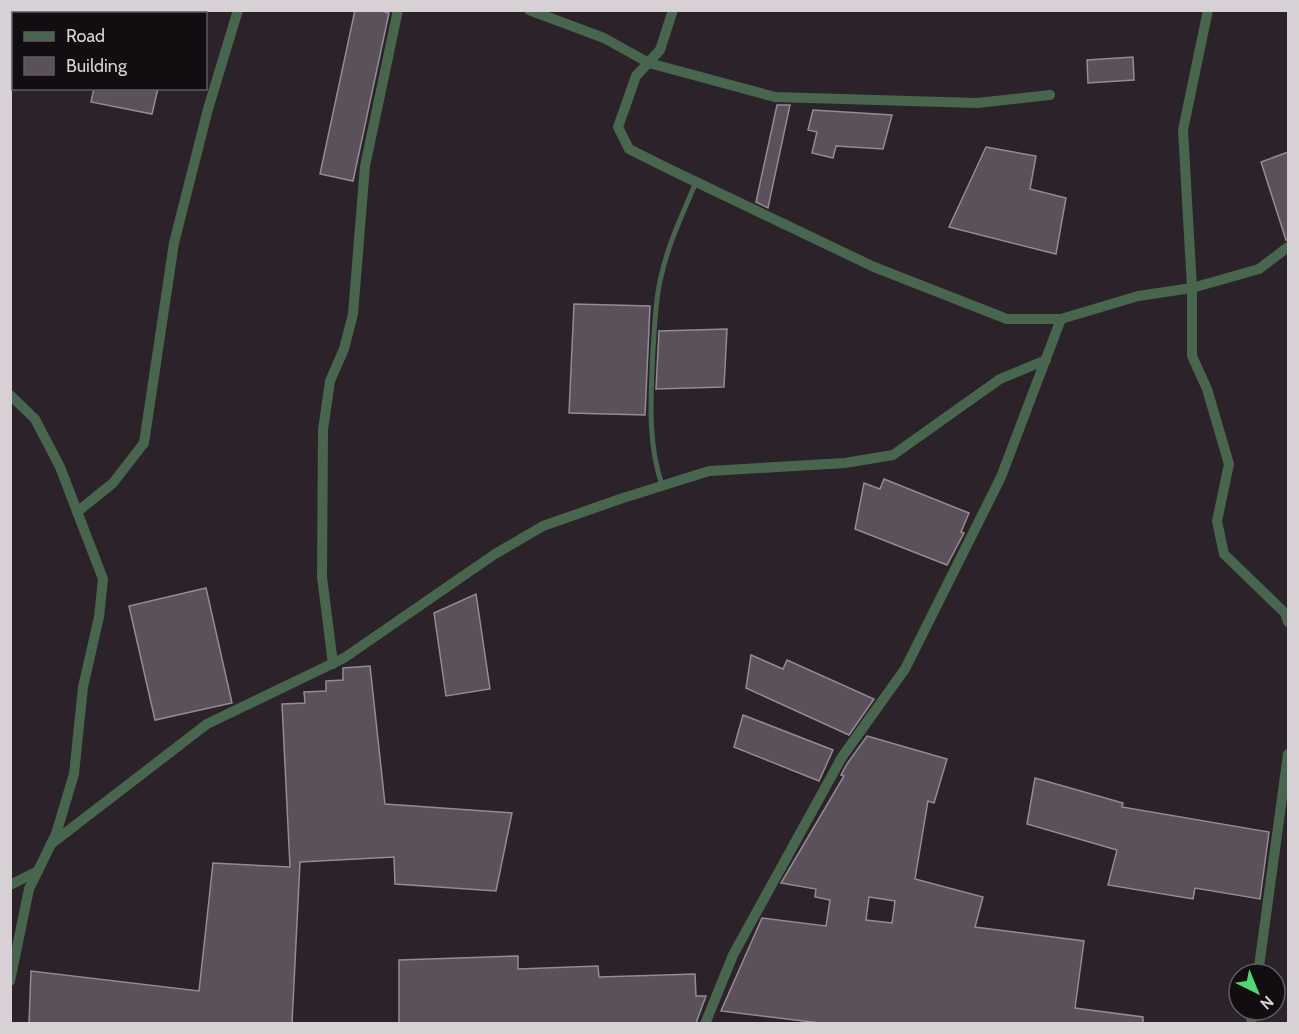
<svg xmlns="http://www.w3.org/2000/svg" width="1299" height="1034" font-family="Cabin,sans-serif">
<rect width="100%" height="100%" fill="#2b222a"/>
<g fill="#5b515a" stroke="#968a94" stroke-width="1.5" fill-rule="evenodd">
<path d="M355 10H378L389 13 353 181 320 174Z"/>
<path d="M1133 57 1134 80 1088 83 1087 60Z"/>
<path d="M94 88H158L152 114 91 102Z"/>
<path d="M777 105H790L768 208 756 202Z"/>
<path d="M813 110 892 115 883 149 836 146 833 158 812 153 817 132 808 130Z"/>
<path d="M986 147 1036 156 1030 189 1066 198 1056 254 949 227Z"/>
<path d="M1288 152V240H1286L1261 162Z"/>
<path d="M574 304 650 306 645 415 569 413Z"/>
<path d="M727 329 724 387 656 389 659 331Z"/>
<path d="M884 479 969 513 961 532 964 533 947 565 855 529 864 483 880 489Z"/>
<path d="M206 588 232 703 155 720 129 606Z"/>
<path d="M476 594 490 689 446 696 434 613Z"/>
<path d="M751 655 783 669 787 660 874 699 849 735 746 688Z"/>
<path d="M370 666 385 804 512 813 496 891 395 884 394 857 300 862 292 1023H29L31 971 199 991 213 863 290 867 282 704 305 703 304 692 326 691V681L343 680V668Z"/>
<path d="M743 715 833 750 819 781 734 747Z"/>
<path d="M867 736 947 759 934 803 928 801 915 879 983 897 975 927 1084 941 1075 1008 1143 1017V1023H820L721 1011 762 918 826 926 830 900 815 897 816 889 781 883 844 776 841 775 847 764ZM869 897 895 901 892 923 866 920Z"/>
<path d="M1035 778 1123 803 1122 807 1269 832 1260 899 1195 888 1193 899 1108 885 1117 850 1027 824Z"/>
<path d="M518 956V969L598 966 599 977 695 974 696 996H706L696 1023H399V960Z"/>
</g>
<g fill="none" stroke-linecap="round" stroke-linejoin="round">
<path stroke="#48664d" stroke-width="5" d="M662 485C647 441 651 396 653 349 655 325 655 301 661 277 668 244 683 213 696 182"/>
<g stroke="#48664d" stroke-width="10">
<path d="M529 10 604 38 649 63 775 97 977 103 1050 95"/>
<path d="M673 10 660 50 636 76 618 127 629 149 669 169 874 267 1007 319H1061L1138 296 1192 288 1259 269 1288 247"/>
<path d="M1208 10 1183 130 1192 288V356L1207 389 1229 464 1217 521 1224 554 1285 613 1288 622"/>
<path d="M10 395 35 419 60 467 103 579 99 617 83 687 74 774 56 834 29 889 10 981"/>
<path d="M77 512 113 483 144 443 174 243 208 109 238 10"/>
<path d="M333 664 322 577 323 430 330 381 344 349 353 314 365 166 398 10"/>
<path d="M51 844 207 724 344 658 495 554 543 526 620 499 709 471 845 463 893 455 1000 379 1046 360"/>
<path d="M10 885 38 871"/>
<path d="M1258 974 1288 754"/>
<path d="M705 1024 733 955 842 757 905 669 1001 477 1061 319"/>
<path d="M1251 1024 1253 1010"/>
</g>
</g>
<rect width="1299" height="1034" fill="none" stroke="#d7d1d6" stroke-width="24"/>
<rect x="12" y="12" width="195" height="78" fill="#110d11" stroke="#605b60" stroke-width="1.5"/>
<rect x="24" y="32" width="30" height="9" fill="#48664d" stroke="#605b60" stroke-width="1.5"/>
<text x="66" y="42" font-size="18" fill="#d7d1d6">Road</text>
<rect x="24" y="57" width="30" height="18" fill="#5b515a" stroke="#605b60" stroke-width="1.5"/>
<text x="66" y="72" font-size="18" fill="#d7d1d6">Building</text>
<g transform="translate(1257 992) rotate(137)"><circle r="28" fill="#110d11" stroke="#605b60" stroke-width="1.5"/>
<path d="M0-4.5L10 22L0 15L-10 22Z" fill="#51d674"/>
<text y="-9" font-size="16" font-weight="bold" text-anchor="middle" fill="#d7d1d6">N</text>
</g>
</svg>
